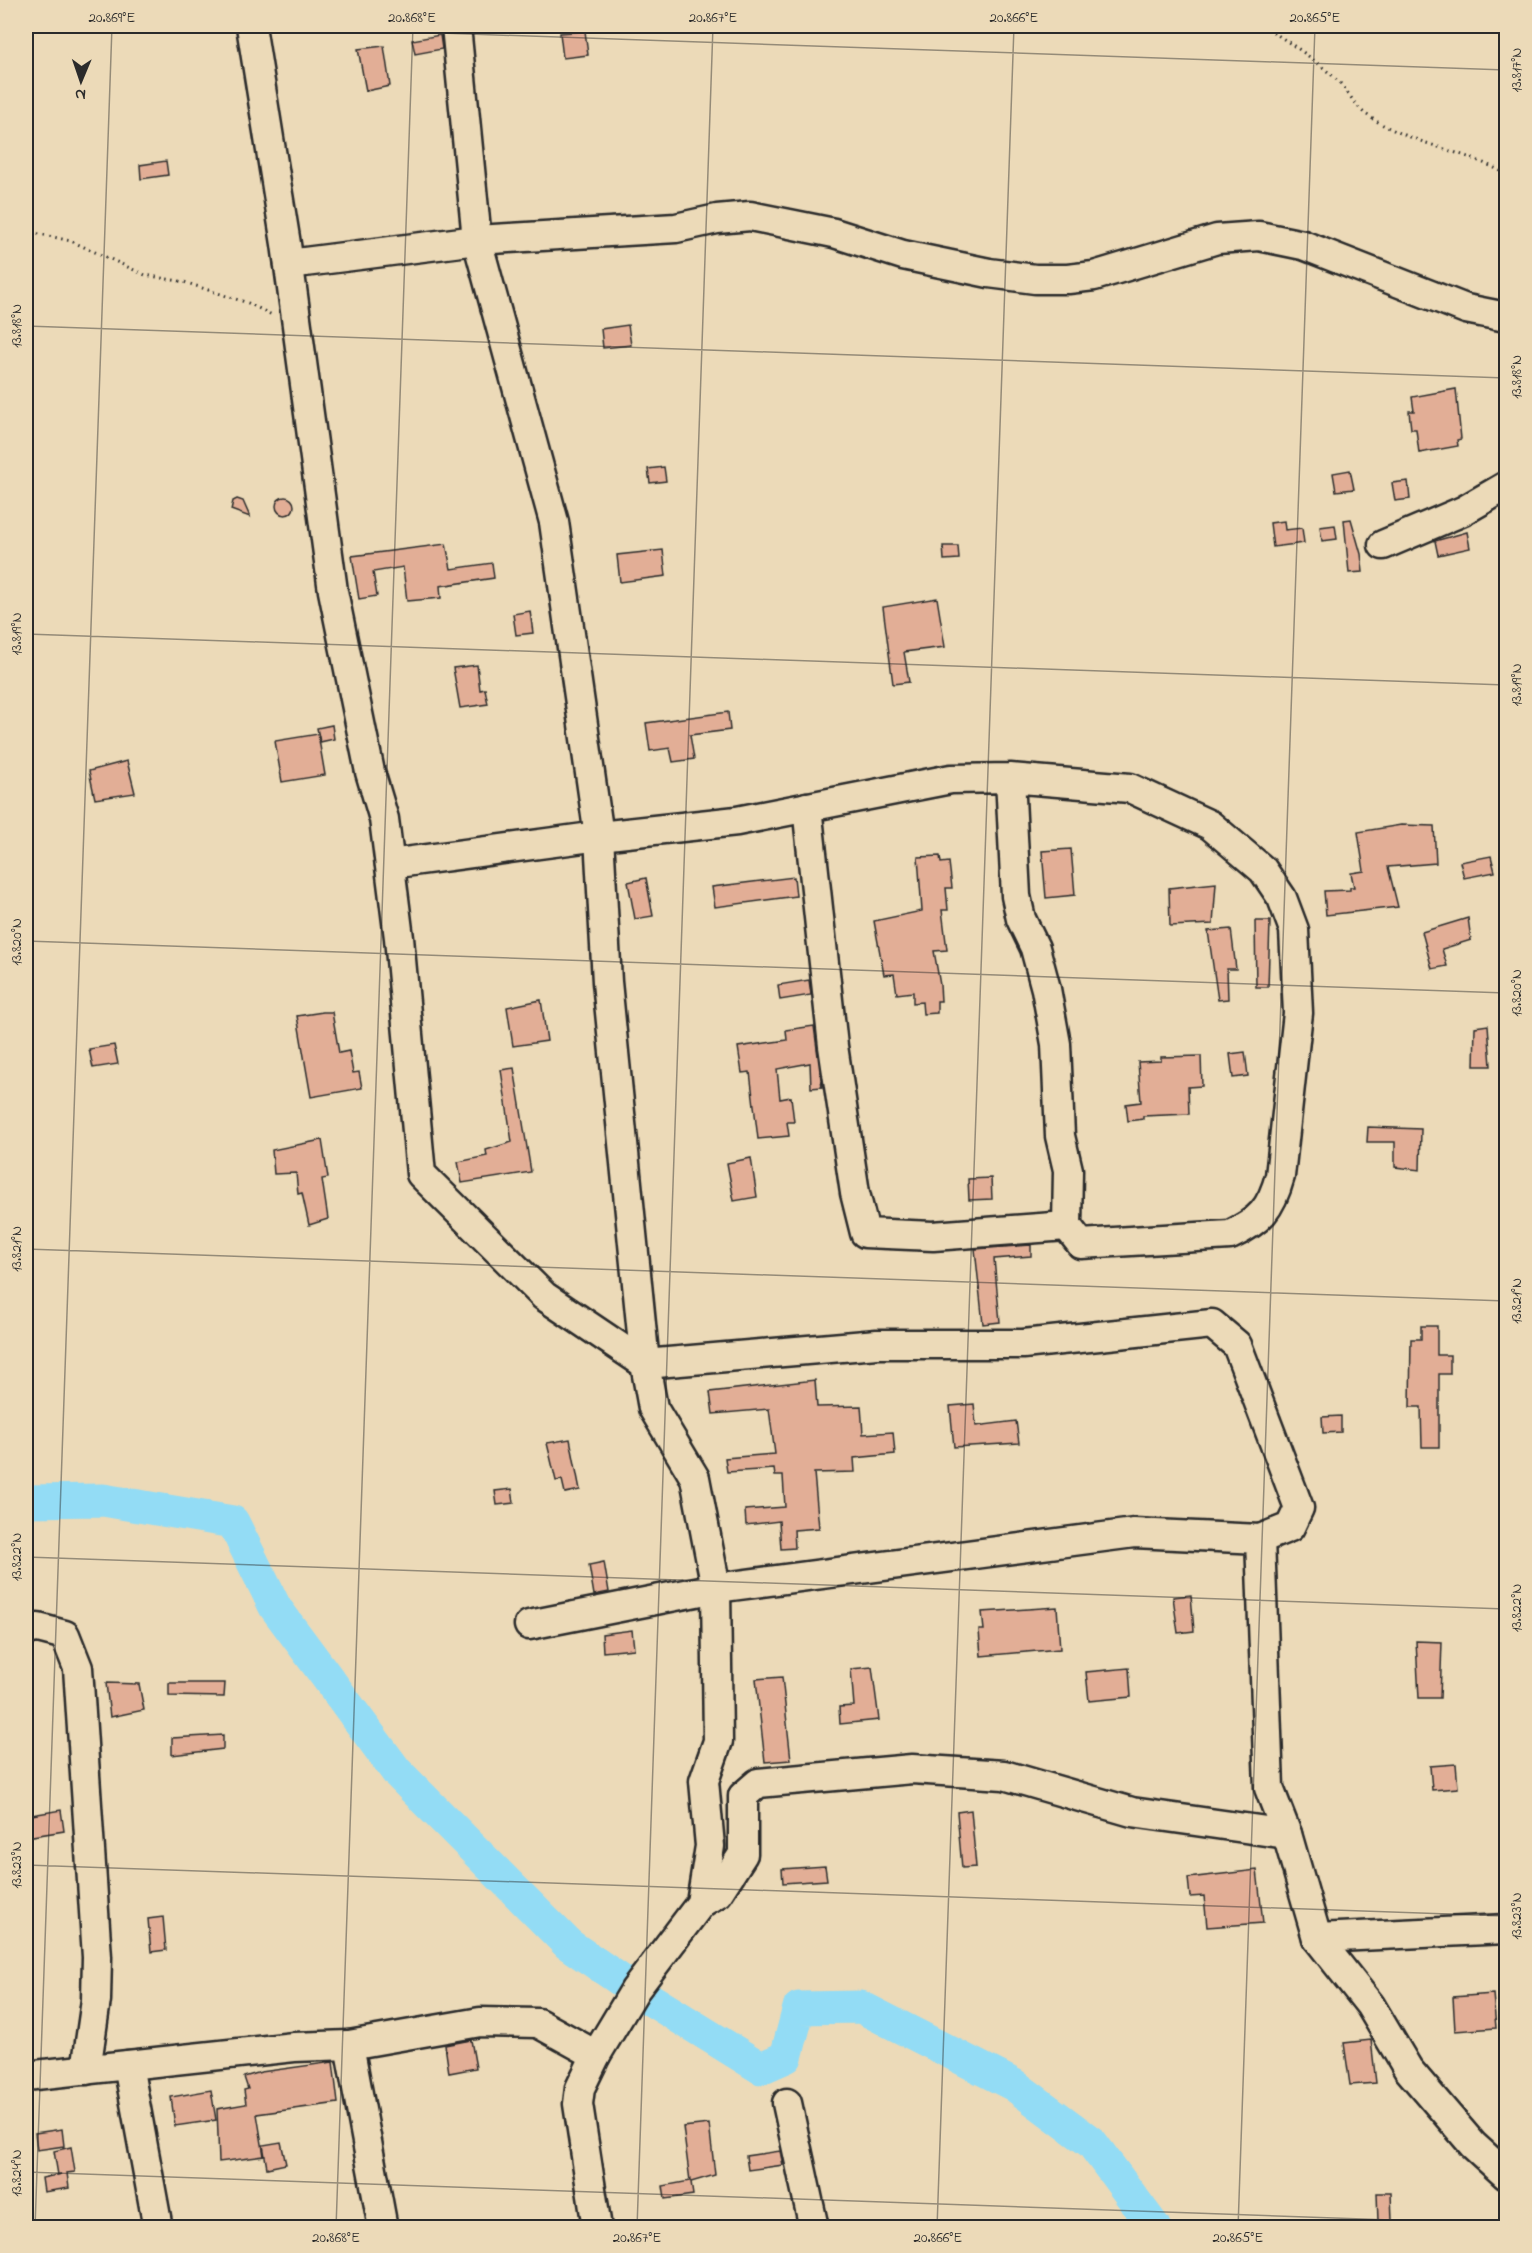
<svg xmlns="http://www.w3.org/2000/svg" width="1532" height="2253" font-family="'Indie Flower',sans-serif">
<rect width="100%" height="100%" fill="#ecdab8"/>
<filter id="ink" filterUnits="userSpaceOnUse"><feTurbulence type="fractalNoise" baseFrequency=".0167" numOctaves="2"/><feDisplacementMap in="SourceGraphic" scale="12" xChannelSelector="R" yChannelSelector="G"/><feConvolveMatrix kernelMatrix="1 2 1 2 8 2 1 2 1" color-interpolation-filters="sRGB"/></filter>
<g filter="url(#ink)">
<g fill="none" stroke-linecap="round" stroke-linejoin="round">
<path stroke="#93dcf5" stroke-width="33" d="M26 1501 103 1500 233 1522 275 1607 397 1772 568 1944 635 1990 761 2068 786 2057 799 2008 861 2007 1014 2085 1092 2143 1155 2228"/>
</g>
<g fill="#e2ae96" stroke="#2b2b2b" stroke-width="1.5">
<path d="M585 31 588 55 563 58 560 33Z"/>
<path d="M440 35 442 49 415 54 412 40Z"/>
<path d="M384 46 390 86 366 91 358 49Z"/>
<path d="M166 161 168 175 141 179 140 165Z"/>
<path d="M628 325 631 345 603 348 601 329Z"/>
<path d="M1456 389 1461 439 1457 440 1458 446 1419 453 1416 429H1411L1409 411H1414L1412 397Z"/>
<path d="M664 467 666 481 650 483 648 469Z"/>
<path d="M1350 470 1354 489 1336 491 1333 473Z"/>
<path d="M1408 481 1410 499 1395 501 1392 483Z"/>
<circle cx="285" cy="506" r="9"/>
<path d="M237 499 243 501 250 517 231 510 233 501Z"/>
<path d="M1351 519 1361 554 1363 572 1349 573 1344 520Z"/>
<path d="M1284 521 1285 530 1302 528 1304 543 1273 547 1270 523Z"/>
<path d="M1335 525 1337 539 1322 541 1320 527Z"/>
<path d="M1467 532 1470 548 1438 555 1435 541Z"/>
<path d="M446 544 451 569 492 563 494 578 440 586 441 598 407 601 403 567 373 572 377 596 359 599 352 556Z"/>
<path d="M943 546H958L959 559 944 560Z"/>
<path d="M663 550 666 576 620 582 617 555Z"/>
<path d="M937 598 945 647 904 652 909 682 893 684 883 607Z"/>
<path d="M530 611 533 633 516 635 513 614Z"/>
<path d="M477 665 480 690 485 689 488 704 460 708 453 668Z"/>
<path d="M728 712 730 730 690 735 694 759 673 762 670 748 650 751 646 723Z"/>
<path d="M332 725 334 739 320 742 317 728Z"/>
<path d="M318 734 325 775 282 782 275 741Z"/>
<path d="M127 761 135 793 95 799 89 771Z"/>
<path d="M1401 825 1434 826 1436 863 1388 867 1398 907 1326 915 1324 891 1350 890V887H1354L1351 873 1364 871 1358 832Z"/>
<path d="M1071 849 1075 895 1046 898 1042 851Z"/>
<path d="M940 856 941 863 949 862 952 888H946L948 910H942L947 950 934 951 940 985 941 1001H937V1013L923 1014 922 1002 913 1003V992L897 994 894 974 884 975 874 921 922 911 918 857Z"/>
<path d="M1491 856 1495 872 1464 878 1460 862Z"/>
<path d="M794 877 796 896 715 907 712 887Z"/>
<path d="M646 878 653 916 635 919 628 882Z"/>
<path d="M1216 883 1213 924 1170 926 1169 888Z"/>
<path d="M1468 918 1471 940 1442 949 1447 966 1432 969 1422 932Z"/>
<path d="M1255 921H1270L1268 987H1256Z"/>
<path d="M1231 929 1236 969H1227L1228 999 1218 1000 1208 931Z"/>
<path d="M809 980 811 995 780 1000 778 985Z"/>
<path d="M541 1000 547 1041 513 1046 507 1007Z"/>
<path d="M323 1012H332L339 1053 349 1051 353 1073 359 1072 362 1088 311 1097 297 1016Z"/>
<path d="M1488 1025 1491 1066H1474L1475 1027Z"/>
<path d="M814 1026 822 1087 811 1088 810 1063 777 1069 780 1099 791 1097 794 1122H787L789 1136 758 1139 750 1072 742 1073 738 1047 787 1040 786 1030Z"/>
<path d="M114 1045 118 1064 93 1068 89 1049Z"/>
<path d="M1245 1052 1248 1076 1233 1078 1230 1054Z"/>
<path d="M1201 1056 1202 1086 1188 1087 1189 1114 1143 1116V1119L1128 1121 1126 1104 1141 1102 1138 1062 1161 1061V1057Z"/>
<path d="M514 1068 531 1172 462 1183 458 1162 487 1156 486 1150 512 1142 501 1070Z"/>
<path d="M1368 1127 1421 1129 1420 1170 1395 1167V1142H1367Z"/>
<path d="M322 1140 328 1178 322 1179 328 1219 309 1225 302 1193 298 1194 296 1173 274 1174 272 1150Z"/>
<path d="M751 1158 757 1197 734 1201 727 1163Z"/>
<path d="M991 1178 992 1199 969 1200 968 1179Z"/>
<path d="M1031 1245V1256L994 1259 1000 1322 983 1324 975 1249Z"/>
<path d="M1421 1326H1437V1355H1450V1374H1439V1447H1422L1421 1407H1410L1411 1339H1421Z"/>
<path d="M815 1380 817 1407 861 1406 863 1434 893 1432 895 1454 854 1458 855 1472 814 1473 819 1528 794 1530 795 1548 781 1549 779 1521 746 1525 745 1510 785 1507 783 1476H775L774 1469 727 1472 725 1458 775 1454 769 1409 713 1414 710 1392Z"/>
<path d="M974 1404 976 1426 1016 1421 1019 1443 954 1447 950 1406Z"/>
<path d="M1341 1416V1432L1323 1433 1322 1417Z"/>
<path d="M570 1439 580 1490 565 1493 562 1480 556 1481 547 1443Z"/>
<path d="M512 1489 514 1503 497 1505 495 1491Z"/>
<path d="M604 1562 609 1592 594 1595 589 1565Z"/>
<path d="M1191 1595 1194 1631 1178 1633 1173 1597Z"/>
<path d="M1057 1607 1060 1649 981 1656 979 1630H984L982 1612Z"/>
<path d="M632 1630 634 1649 603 1652 602 1634Z"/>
<path d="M1416 1641 1442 1642 1440 1698H1419Z"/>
<path d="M872 1667 879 1720 840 1724 839 1707 854 1706 851 1669Z"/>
<path d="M1129 1668 1131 1697 1089 1701 1086 1672Z"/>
<path d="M782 1677 791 1760 765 1762 756 1679Z"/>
<path d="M106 1683 139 1684 144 1710 110 1717Z"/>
<path d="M169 1683H225L224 1697 169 1696Z"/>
<path d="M223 1735V1749L172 1755V1738Z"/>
<path d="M1456 1764 1458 1788 1432 1790 1430 1766Z"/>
<path d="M61 1810 64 1831 26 1837V1816Z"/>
<path d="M971 1810 976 1867 962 1868 957 1812Z"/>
<path d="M825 1866 827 1880 783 1883 782 1869Z"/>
<path d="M1257 1870 1263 1923 1207 1927 1204 1896 1190 1897 1188 1878Z"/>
<path d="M163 1917 166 1950 151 1952 148 1919Z"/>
<path d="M1493 1994 1496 2028 1455 2031 1453 1997Z"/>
<path d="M471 2040 476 2068 449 2073 445 2045Z"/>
<path d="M1371 2040 1376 2083 1350 2085 1344 2043Z"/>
<path d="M333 2062 338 2103 257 2114 264 2156 219 2162 217 2109 246 2104 244 2090 248 2089 244 2077 261 2072Z"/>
<path d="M211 2090 216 2120 175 2126 171 2097Z"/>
<path d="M709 2124 715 2175 691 2182 693 2195 665 2199 663 2186 690 2181 683 2127Z"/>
<path d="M62 2129 64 2146 37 2150 35 2133Z"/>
<path d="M281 2142 286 2164 267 2168 263 2145Z"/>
<path d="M71 2147 75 2172 67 2173 69 2188 44 2192 42 2178 61 2174 58 2175 54 2151Z"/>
<path d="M780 2151 783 2165 748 2170 746 2156Z"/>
<path d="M1377 2193H1391L1392 2221H1378Z"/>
</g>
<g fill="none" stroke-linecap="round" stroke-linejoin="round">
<g stroke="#2b2b2b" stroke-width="33">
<g id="minor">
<path d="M251 26 286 244 333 591 370 772 384 819 399 938 421 1174 544 1296 645 1364 653 1408 695 1478 716 1588 718 1741 704 1781 710 1846 701 1903 635 1990 596 2055 580 2088 578 2104 597 2228"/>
<path d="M456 26 477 240 554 522 599 836 607 982 645 1364 877 1344H1023L1212 1324 1237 1345 1299 1508 1290 1527 1260 1539"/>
<path d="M289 264 477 240 676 228 717 219 750 216 834 233 903 255 989 273 1035 279H1068L1094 276 1217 239 1259 236 1303 245 1466 309 1506 317"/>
<path d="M1383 545 1463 511 1506 486"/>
<path d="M807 807 833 1046 855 1193 865 1233 933 1236 1067 1226"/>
<path d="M390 864 599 836 737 821 951 779 1010 778 1130 788 1210 825 1263 870 1282 898 1294 930 1298 1013 1280 1176C1271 1209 1260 1221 1230 1235L1081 1244 1067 1226 1068 1170 1060 1136 1056 1044 1046 989 1035 948 1021 919 1016 896 1010 778"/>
<path d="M529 1625 716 1588 1134 1533 1260 1539 1269 1788 1287 1834 1317 1938 1370 2005 1408 2069 1473 2145 1506 2175"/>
<path d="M26 1630 38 1628 65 1635 78 1668 97 1957 96 2000 86 2070"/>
<path d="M701 1903 718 1893 743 1854V1796L758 1783 912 1769 1004 1775 1132 1812 1287 1834"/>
<path d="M1317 1938 1506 1929"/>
<path d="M349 2045 480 2022 538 2023 596 2055"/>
<path d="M128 2065 158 2228"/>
<path d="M26 2076 294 2047 349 2045 383 2228"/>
<path d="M787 2103 814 2228"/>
</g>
</g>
<g stroke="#2b2b2b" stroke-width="3" stroke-dasharray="1.5 4.5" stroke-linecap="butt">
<path d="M1263 26C1289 42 1315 59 1337 80 1348 90 1355 107 1367 115 1408 144 1462 149 1506 174"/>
<path d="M26 231 71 241 145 275 184 282 248 303 272 315"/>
</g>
<use href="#minor" stroke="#ecdab8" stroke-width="28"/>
</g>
</g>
<path fill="none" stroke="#2b2b2b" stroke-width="1.5" stroke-opacity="0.45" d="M238 26 1506 70M26 326 1506 378M26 634 1506 685M26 941 1506 993M26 1249 1506 1301M26 1557 1506 1609M26 1865 1506 1916M26 2172 1506 2224M35 2228 112 26M336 2228 413 26M637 2228 713 26M937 2228 1014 26M1238 2228 1315 26"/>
<rect width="1532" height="2253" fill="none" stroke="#ecdab8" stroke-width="66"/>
<g transform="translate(81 81) rotate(182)" stroke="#ecdab8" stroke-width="4.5" paint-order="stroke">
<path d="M0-4.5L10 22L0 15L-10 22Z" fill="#2b2b2b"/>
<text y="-9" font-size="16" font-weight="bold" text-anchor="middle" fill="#2b2b2b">N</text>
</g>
<rect x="33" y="33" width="1466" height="2187" fill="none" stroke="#2b2b2b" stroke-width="2"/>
<g font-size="15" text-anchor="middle" fill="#2b2b2b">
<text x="112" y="22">20.869°E</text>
<text x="412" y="22">20.868°E</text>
<text x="713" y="22">20.867°E</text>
<text x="1014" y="22">20.866°E</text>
<text x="1315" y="22">20.865°E</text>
<text transform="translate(1516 70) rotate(-90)" y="5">13.817°N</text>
<text transform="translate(16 326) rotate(-90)" y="5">13.818°N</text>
<text transform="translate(1516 377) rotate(-90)" y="5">13.818°N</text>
<text transform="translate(16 634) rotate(-90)" y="5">13.819°N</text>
<text transform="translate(1516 685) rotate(-90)" y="5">13.819°N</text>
<text transform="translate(16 942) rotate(-90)" y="5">13.820°N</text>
<text transform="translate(1516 993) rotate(-90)" y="5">13.820°N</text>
<text transform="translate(16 1249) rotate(-90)" y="5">13.821°N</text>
<text transform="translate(1516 1301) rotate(-90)" y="5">13.821°N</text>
<text transform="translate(16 1557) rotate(-90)" y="5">13.822°N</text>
<text transform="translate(1516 1608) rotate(-90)" y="5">13.822°N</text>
<text transform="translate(16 1865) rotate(-90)" y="5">13.823°N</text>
<text transform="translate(1516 1916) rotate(-90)" y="5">13.823°N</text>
<text transform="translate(16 2173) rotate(-90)" y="5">13.824°N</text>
<text x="336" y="2242">20.868°E</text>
<text x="637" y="2242">20.867°E</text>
<text x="938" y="2242">20.866°E</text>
<text x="1238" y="2242">20.865°E</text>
</g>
</svg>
